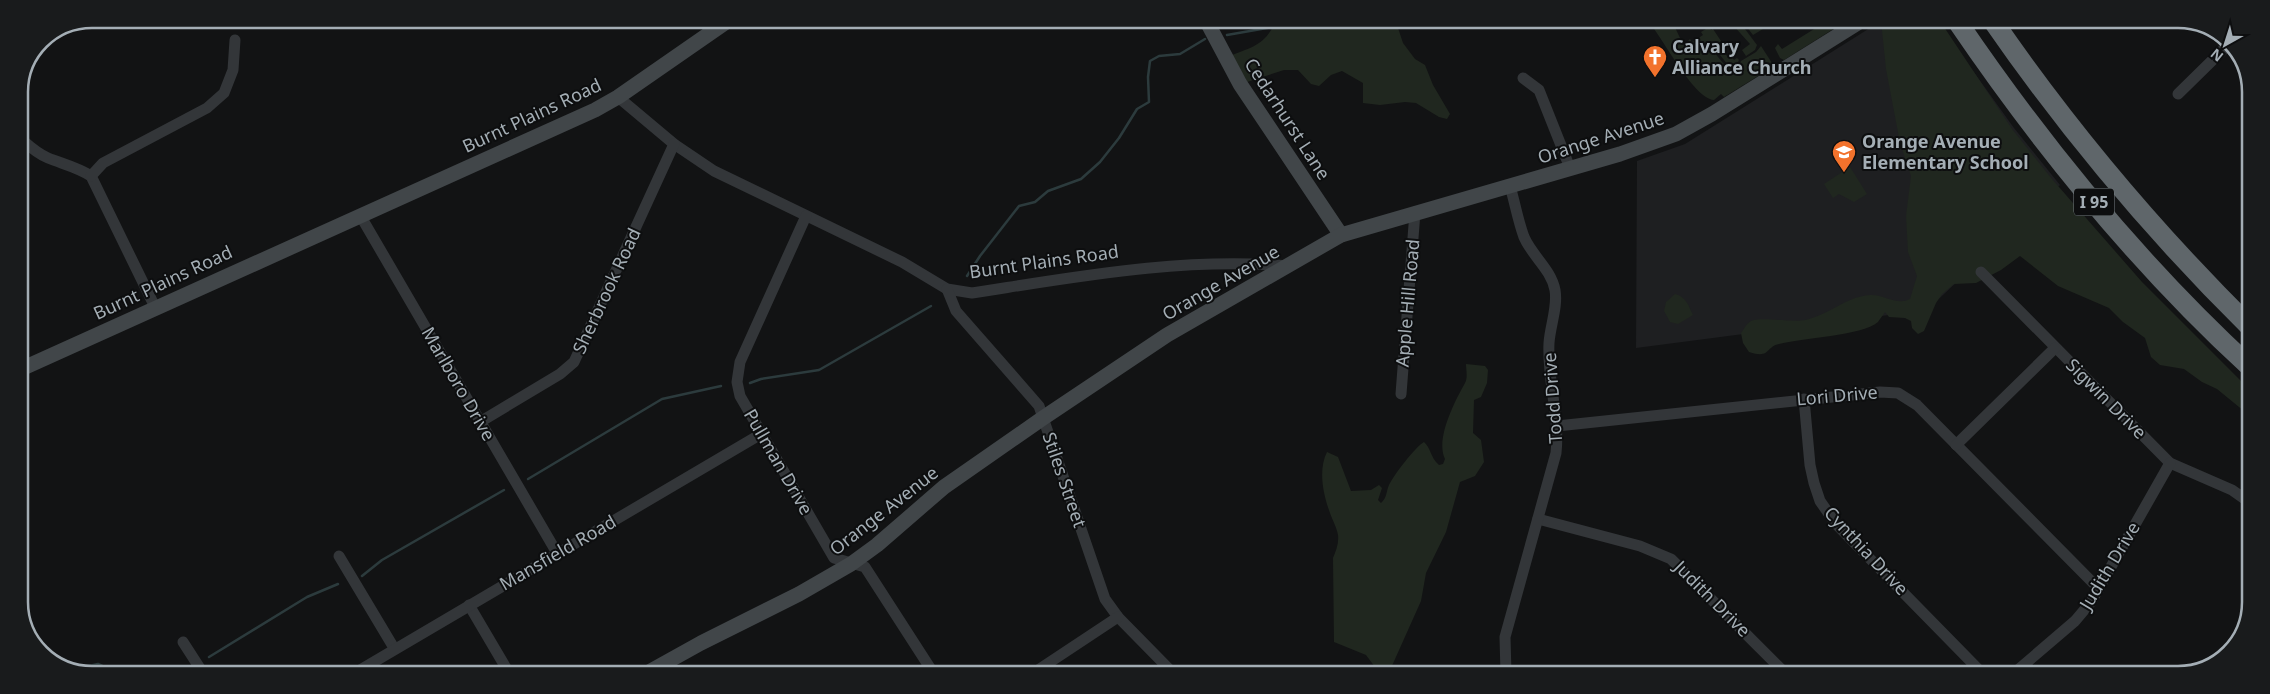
<svg xmlns="http://www.w3.org/2000/svg" width="2270" height="694" font-family="'Noto Sans',sans-serif">
<rect width="100%" height="100%" fill="#121314"/>
<path fill="#1e1f21" d="M1881 21 1973 71 2014 128 2060 185 1927 310 1636 348 1637 161 1685 144Z"/>
<g fill="#20271f">
<path d="M1276 20H1398L1396 22 1403 43 1415 59 1425 65 1433 85 1450 114 1447 119 1439 117 1416 103 1405 102 1380 105 1363 103V83L1342 71 1331 75 1319 86 1311 84 1298 70H1284L1247 82 1232 55C1254 47 1267 43 1276 20Z"/>
<path d="M1648 21H1672L1680 38 1687 45 1692 47H1710L1723 63 1731 69 1737 68 1741 61 1756 52 1761 46 1772 63 1771 68 1724 97 1721 94 1714 100C1693 98 1663 38 1648 21Z"/>
<path d="M1734 21H1739L1757 45 1755 50 1746 56 1742 50 1750 44 1732 24Z"/>
<path d="M1742 21H1765L1768 26 1753 35Z"/>
<path d="M1827 21H1846L1784 60 1780 58 1775 48 1778 44 1782 49Z"/>
<path d="M1881 21H1940L2012 129 2052 179 2142 282 2250 390V416L2217 389 2202 382 2184 369 2160 365 2151 357 2145 338 2123 322 2109 308 2058 286 2020 256 2001 270 1976 283 1954 284 1942 294 1936 303 1924 331 1918 334 1912 328 1911 321 1905 318 1889 317 1885 312C1883 315 1880 319 1878 322 1862 336 1801 338 1779 344 1765 347 1771 359 1749 352L1743 343 1741 333C1744 329 1747 323 1751 321 1760 316 1792 323 1805 320 1829 315 1845 297 1870 295 1884 294 1896 306 1910 299L1917 276 1908 252 1906 216 1911 176 1900 143 1886 69Z"/>
<path d="M1709 27 1711 30 1713 29 1721 41 1719 43 1728 58 1732 57 1734 60 1737 58 1739 60 1736 66 1728 65 1712 45 1695 46 1687 42 1690 39 1692 42 1703 35 1701 32Z"/>
<path d="M1850 167 1867 194 1854 202 1839 194 1833 198 1824 184Z"/>
<path d="M1675 294C1686 296 1689 307 1693 315L1678 324 1670 322 1664 311 1666 302Z"/>
<path d="M1466 364 1485 366 1488 370 1487 383 1481 397 1474 400 1473 433 1481 440 1484 462 1475 476 1460 482 1446 532 1426 573 1421 601 1391 668 1393 674H1373L1375 667 1366 655 1334 642 1333 558C1336 551 1339 543 1338 535 1337 528 1332 519 1330 513 1323 494 1318 470 1327 452L1338 457 1351 491 1371 490 1379 485 1382 488 1378 500 1381 503C1387 498 1386 492 1389 485 1394 475 1415 447 1424 442 1431 448 1430 457 1439 465L1443 464 1445 459C1435 439 1455 401 1465 383 1468 378 1466 369 1466 364Z"/>
</g>
<g fill="none" stroke-linecap="round" stroke-linejoin="round">
<g stroke="#2c3b3d" stroke-width="2.5">
<path d="M1227 35 1267 28 1286 20"/>
<path d="M967 276 980 256 1019 206 1035 202 1048 191 1081 179 1100 162 1119 138 1137 109 1149 102 1148 77 1150 61 1159 56 1180 54 1205 39"/>
<path d="M750 383 761 379 819 370 931 306"/>
<path d="M528 479 662 399 721 386"/>
<path d="M362 576 382 560 504 490"/>
<path d="M28 630 46 656"/>
<path d="M209 657 307 597 338 584"/>
<path d="M59 665 84 667 98 664 118 673"/>
<path d="M178 673 184 669"/>
</g>
<g stroke="#333639" stroke-width="11">
<path d="M1523 78 1539 90 1570 168"/>
<path d="M2178 94 2231 42"/>
<path d="M618 97 674 144 714 171 902 262 947 289 972 293C1076 277 1182 257 1288 266"/>
<path d="M19 137C28 145 36 153 48 158 63 164 77 167 91 176L155 307"/>
<path d="M91 176 103 163 207 108 224 93 233 70 235 40"/>
<path d="M360 215 557 553"/>
<path d="M806 216 740 362 737 382 740 396 834 558 865 567 934 674"/>
<path d="M1981 272 2170 463 2232 490 2249 502"/>
<path d="M947 289 956 311 1039 406 1105 599 1118 617 1174 674"/>
<path d="M1401 394 1415 212"/>
<path d="M1804 399 1810 465 1814 483 1820 501 1836 524 1984 675"/>
<path d="M480 422 560 374 574 362 674 144"/>
<path d="M1557 426 1880 392 1898 393 1917 405 2099 589"/>
<path d="M1956 445 2055 348"/>
<path d="M1538 519 1640 546 1671 559 1787 675"/>
<path d="M339 556 394 648"/>
<path d="M469 605 509 673"/>
<path d="M183 642 203 673"/>
<path d="M355 673 761 434"/>
<path d="M1032 674 1118 617"/>
<path d="M1506 674 1505 637 1556 453C1560 416 1547 380 1549 343 1550 326 1558 307 1555 290 1551 269 1532 256 1524 237 1518 221 1515 203 1510 186"/>
<path d="M2012 675 2075 621 2091 602 2170 463"/>
</g>
<g stroke="#414649" stroke-width="15">
<path d="M1206 20 1240 84 1341 235"/>
<path d="M19 370 595 110 618 97 729 20"/>
<path d="M647 673 701 643 799 594 851 564 877 545 944 487 1043 418 1167 335 1341 235 1620 154 1676 134 1712 114 1861 21"/>
</g>
<g stroke="#5f666a" stroke-width="20">
<path d="M1957 21C2042 146 2139 265 2250 367"/>
<path d="M1993 21C2069 131 2155 233 2250 327"/>
</g>
</g>
<defs>
<g id="church-pin" transform="scale(1.25)"><path d="M0 17L-7.5 6A9.5 9.5 0 1 1 7.5 6Z" fill="#f2722c" stroke="#0d0e0f"/><path d="M-1.2-6h2.4v3.5h3.3v2.4h-3.3V6h-2.4V-.1h-3.3v-2.4h3.3Z" fill="#fff"/></g>
<g id="school-pin" transform="scale(1.25)"><path d="M0 17L-7.5 6A9.5 9.5 0 1 1 7.5 6Z" fill="#f2722c" stroke="#0d0e0f"/><path d="M0-5L7-2L0 1L-7-2ZM-4 1L0 2.5L4 1V4Q0 6-4 4Z" fill="#fff"/></g>
</defs>
<g fill-rule="evenodd">
<use href="#church-pin" x="1655" y="57"/>
<use href="#school-pin" x="1844" y="152"/>
</g>
<g text-anchor="middle" stroke-width="4" stroke-linejoin="round" paint-order="stroke">
<rect fill="#0d0e0f" stroke="#777e83" stroke-width="1" x="2074" y="188.5" width="40" height="27" rx="4"/>
<g font-size="16" font-weight="bold" fill="#a4aeb5">
<text x="2094" y="208">I 95</text>
</g>
<g font-size="18" font-weight="bold" fill="#a4aeb5" stroke="#0d0e0f" text-anchor="start">
<text x="1672" y="53">Calvary<tspan x="1672" dy="21">Alliance Church</tspan></text>
<text x="1862" y="148">Orange Avenue<tspan x="1862" dy="21">Elementary School</tspan></text>
</g>
<g font-size="18" fill="#a4aeb5" stroke="#0d0e0f">
<text transform="translate(532 116) rotate(-25)" y="6">Burnt Plains Road</text>
<text transform="translate(1287 119) rotate(57)" y="6">Cedarhurst Lane</text>
<text transform="translate(1601 138) rotate(-18)" y="6">Orange Avenue</text>
<text transform="translate(1044 262) rotate(-8)" y="6">Burnt Plains Road</text>
<text transform="translate(163 283) rotate(-25)" y="6">Burnt Plains Road</text>
<text transform="translate(1221 283) rotate(-30)" y="6">Orange Avenue</text>
<text transform="translate(607 291) rotate(-65)" y="6">Sherbrook Road</text>
<text transform="translate(1408 303) rotate(-85)" y="6">Apple Hill Road</text>
<text transform="translate(458 384) rotate(60)" y="6">Marlboro Drive</text>
<text transform="translate(1837 396) rotate(-5)" y="6">Lori Drive</text>
<text transform="translate(1553 398) rotate(-94)" y="6">Todd Drive</text>
<text transform="translate(2106 399) rotate(45)" y="6">Sigwin Drive</text>
<text transform="translate(778 462) rotate(60)" y="6">Pullman Drive</text>
<text transform="translate(1064 480) rotate(71)" y="6">Stiles Street</text>
<text transform="translate(884 511) rotate(-38)" y="6">Orange Avenue</text>
<text transform="translate(1866 551) rotate(47)" y="6">Cynthia Drive</text>
<text transform="translate(558 553) rotate(-30)" y="6">Mansfield Road</text>
<text transform="translate(2110 566) rotate(-59)" y="6">Judith Drive</text>
<text transform="translate(1712 599) rotate(45)" y="6">Judith Drive</text>
</g>
</g>
<path d="M0 0H2270V694H0ZM92 28H2178A64 64 0 0 1 2242 92V602A64 64 0 0 1 2178 666H92A64 64 0 0 1 28 602V92A64 64 0 0 1 92 28Z" fill="#191b1c" fill-rule="evenodd"/>
<path fill="none" stroke="#a4aeb5" stroke-width="2.5" d="M92 28H2178A64 64 0 0 1 2242 92V602A64 64 0 0 1 2178 666H92A64 64 0 0 1 28 602V92A64 64 0 0 1 92 28Z"/>
<g transform="translate(2225 45) rotate(219)" stroke="#0d0e0f" stroke-width="4" paint-order="stroke">
<path d="M0-4L9 19L0 12L-9 19Z" fill="#a4aeb5"/>
<text y="-8" font-size="14" font-weight="bold" text-anchor="middle" fill="#a4aeb5">N</text>
</g>
</svg>
